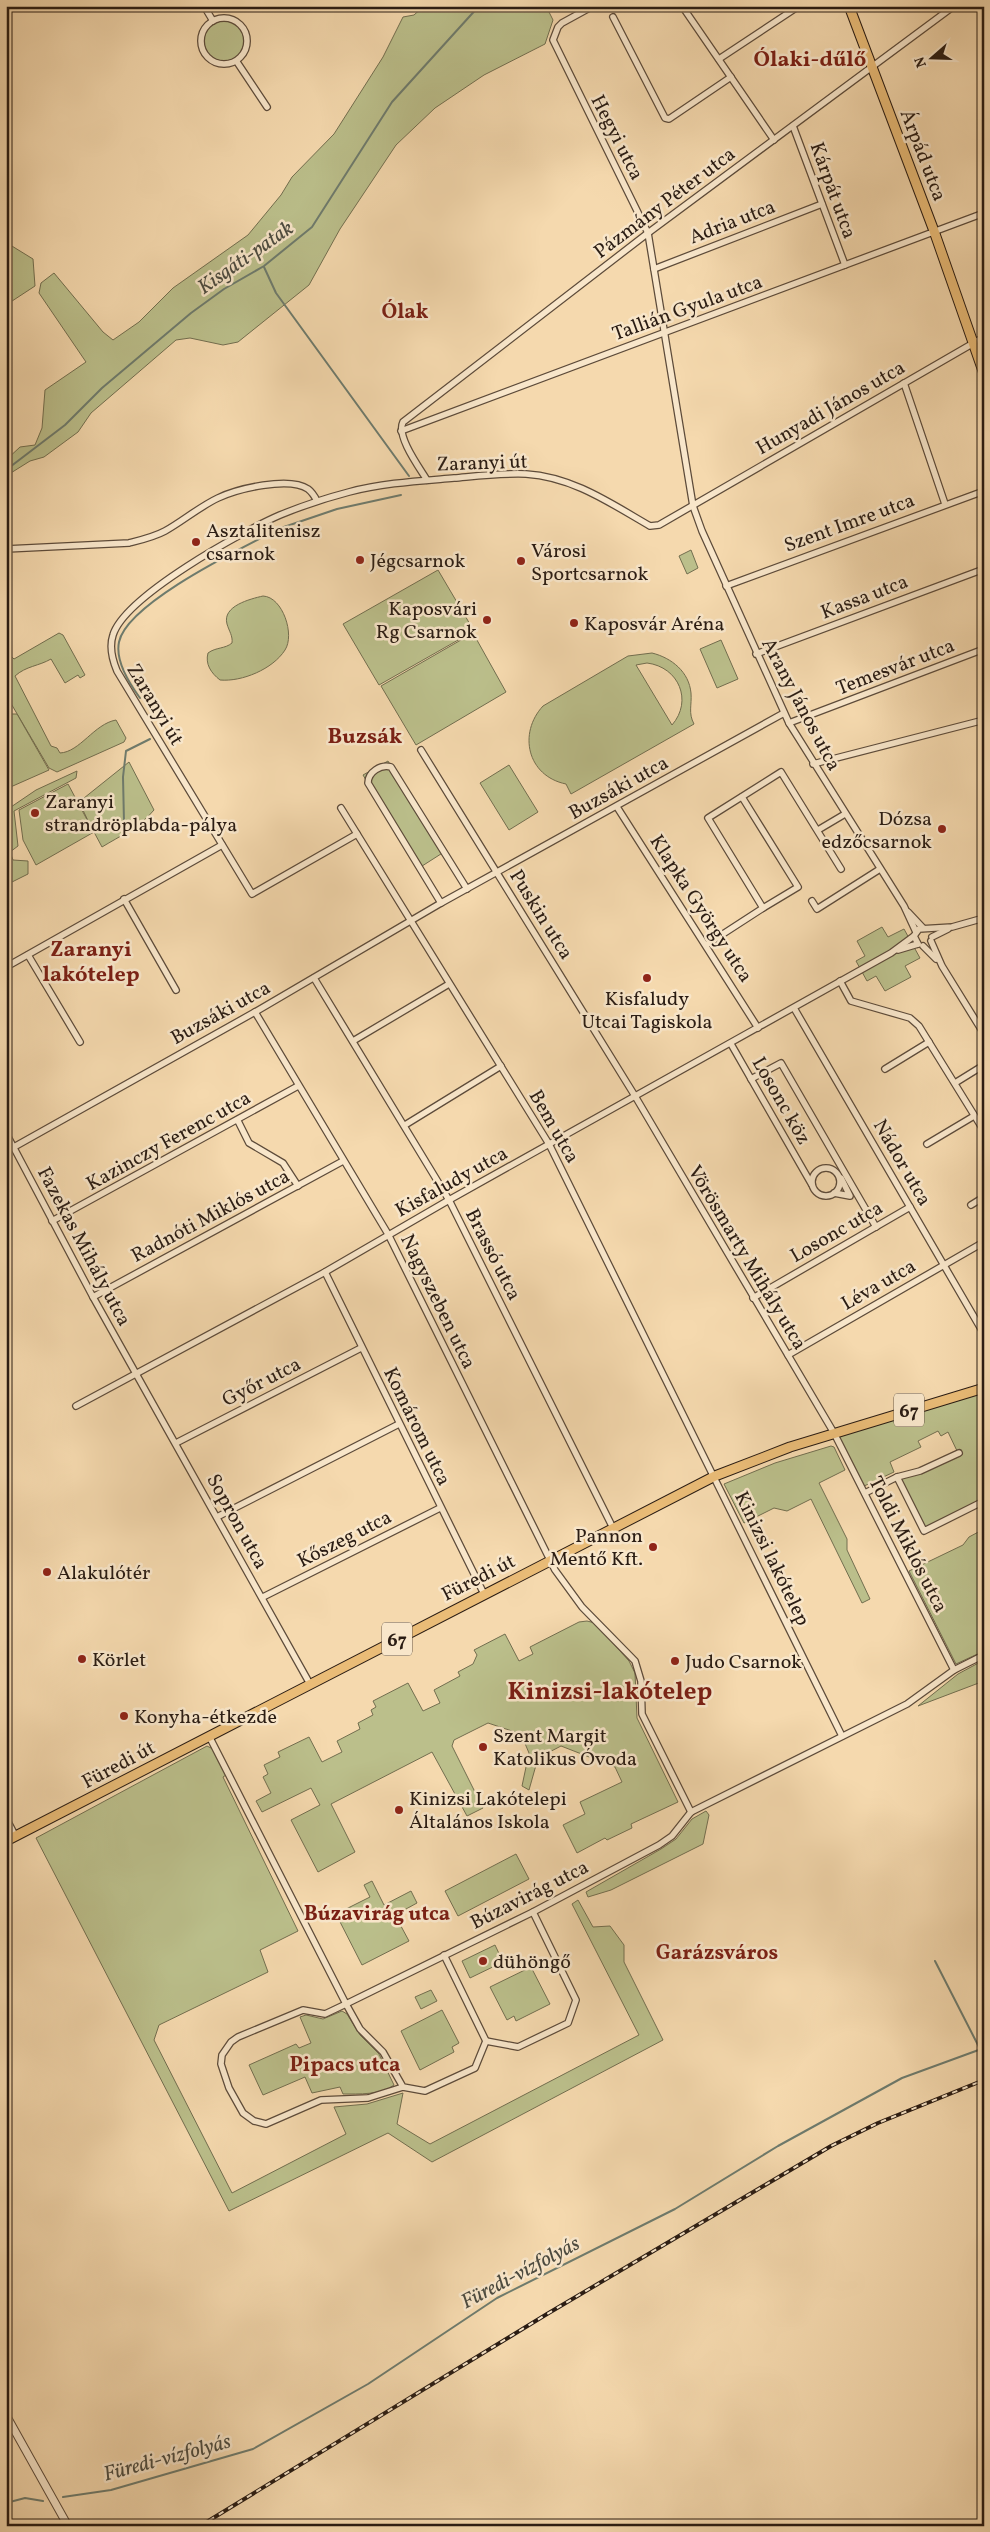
<svg xmlns="http://www.w3.org/2000/svg" width="990" height="2532" font-family="Vollkorn,serif">
<rect width="100%" height="100%" fill="#f5d9ae"/>
<filter id="stains"><feTurbulence type="fractalNoise" baseFrequency=".004" numOctaves="4"/><feColorMatrix values="0 0 0 0 .2 0 0 0 0 .09 0 0 0 0 .02 0 0 0 .5 -.17"/></filter>
<radialGradient id="worn" r=".72"><stop offset=".6" stop-color="#630" stop-opacity="0"/><stop offset="1" stop-color="#630" stop-opacity=".3"/></radialGradient>
<g fill="#bbbf8b" stroke="#726e4f" fill-rule="evenodd">
<path d="M424 6H546L553 20 545 44 484 75 435 108 396 145 340 229 309 285 238 342 223 345 190 338 176 340 91 413 78 432 44 457 30 461 6 476V460L20 447 35 445 42 428 45 390 86 362 39 293 41 283 54 273 103 332 113 340 139 322 173 288 248 235 281 195 292 177 334 134 383 57 403 17 414 15Z"/>
<circle cx="224" cy="41" r="20"/>
<path d="M7 243 33 259 35 286 6 305Z"/>
<path d="M691 550 698 568 687 574 679 556Z"/>
<path d="M438 570 474 631 379 685 343 624Z"/>
<path d="M263 596C283 597 295 635 285 650 273 669 242 682 220 680 211 673 205 664 208 653 216 647 225 649 232 643 233 636 229 631 227 624 222 606 250 599 263 596Z"/>
<path d="M59 633 63 635 85 675 80 678 78 675 65 683 51 659C39 666 26 666 15 676L51 746 57 748 60 753C80 752 94 724 116 720L126 738 124 742 57 772 49 768 6 695V651L14 659Z"/>
<path d="M473 633 506 692 416 745 381 686Z"/>
<path d="M721 640 738 679 717 688 700 649Z"/>
<path d="M652 653C672 658 689 672 691 693 692 705 688 713 694 724L571 794 566 784C527 776 518 733 543 706L628 656ZM647 663C679 667 693 701 672 725L636 665Z"/>
<path d="M6 714H17L49 770 6 789Z"/>
<path d="M388 761 444 852 419 868 363 775Z"/>
<path d="M129 762 154 810C140 827 120 836 102 847L94 832 36 865 23 840 19 810 68 784 92 829 81 806 84 798Z"/>
<path d="M509 765 538 812 509 830 480 783Z"/>
<path d="M77 771 76 778 14 811 18 846 10 852 13 860 28 861V874L6 885V841L11 839 8 809 36 790Z"/>
<path d="M882 927 888 937 904 929 920 958 905 966 911 977 885 991 876 976 867 981 856 961 865 956 857 941Z"/>
<path d="M984 1388V1501L924 1531 897 1477 958 1453 948 1432 941 1436 938 1431 918 1441 921 1447 890 1462 894 1472 862 1487 834 1433Z"/>
<path d="M831 1446 834 1447 845 1470 819 1483 847 1539V1550L870 1599 862 1603 811 1499 787 1511 774 1508 744 1523 724 1484 775 1463Z"/>
<path d="M984 1529V1651L956 1664 909 1571 963 1545 969 1537Z"/>
<path d="M587 1621 595 1623 629 1661 635 1673 637 1718 678 1802 631 1824 632 1828 607 1840 605 1838 577 1853 563 1825 585 1814 580 1802 622 1782 615 1767 561 1746 538 1758 529 1790 522 1786 529 1753 521 1734 488 1723 454 1740 452 1746 483 1808 467 1816 432 1752 331 1804 355 1852 318 1872 291 1820 320 1805 311 1788 262 1812 256 1801 271 1793 263 1777 268 1774 264 1765 280 1757 278 1752 309 1737 322 1762 342 1752 337 1741 360 1729 358 1723 373 1715 371 1710 376 1707 373 1701 408 1683 423 1711 440 1703 434 1690 460 1676 458 1672 473 1664 477 1655 474 1650 505 1634 519 1661 533 1654 530 1647 579 1622Z"/>
<path d="M984 1660V1681L918 1706 958 1674Z"/>
<path d="M207 1746 213 1749 226 1775 223 1777 298 1931 260 1950 268 1972 159 2025 154 2040 232 2193 346 2134 334 2107 367 2104 403 2093 397 2124 430 2144 639 2035 572 1904 578 1900 593 1927 610 1926 624 1945V1962L663 2040 432 2162 388 2133 229 2211 36 1838Z"/>
<path d="M706 1811 709 1815 703 1844 611 1890 588 1897 586 1892 661 1849 676 1839 692 1819Z"/>
<path d="M516 1854 529 1879 458 1916 445 1891Z"/>
<path d="M372 1881 384 1905 411 1891 417 1903 395 1915 409 1941 362 1965 336 1914 370 1897 364 1885Z"/>
<path d="M495 1945 503 1962 470 1978 462 1961Z"/>
<path d="M531 1967 550 2004 516 2021 514 2016 507 2020 490 1987Z"/>
<path d="M431 1990 437 2001 421 2009 415 1997Z"/>
<path d="M442 2010 459 2043 452 2047 454 2052 420 2070 401 2031Z"/>
<path d="M342 2011 347 2014 360 2035 379 2054 394 2085C382 2095 358 2094 343 2094L340 2087 312 2093 305 2077 263 2095 249 2065 296 2044 299 2048 311 2043 300 2017 306 2015 323 2019Z"/>
</g>
<g fill="none" stroke-linecap="round" stroke-linejoin="round">
<g stroke="#6e7b6d" stroke-width="2">
<path d="M264 267 276 293 409 476"/>
<path d="M6 470 65 425 102 388 191 313 224 289 264 266 312 227 392 102 479 6"/>
<path d="M281 528 337 509 401 495"/>
<path d="M140 698C129 683 115 661 119 642 127 604 236 551 271 533"/>
<path d="M124 822 123 777 126 751 150 739"/>
<path d="M935 1961 980 2049"/>
<path d="M63 2497 111 2490 253 2449 368 2384 497 2298 675 2209 778 2146 902 2078 984 2048"/>
<path d="M6 2503 25 2498 43 2501"/>
</g>
<g stroke="#5d4b3a" stroke-width="8">
<g id="minor">
<path d="M204 6 213 21"/>
<path d="M593 6 562 23 558 27 553 40 648 233 693 506 702 531 789 723 904 906 916 932"/>
<path d="M682 6 774 140"/>
<path d="M613 17 665 118 669 119 731 77"/>
<circle cx="224" cy="41" r="23"/>
<path d="M719 59 799 6"/>
<path d="M237 62 267 107"/>
<path d="M793 126 845 265"/>
<path d="M654 269 822 204"/>
<path d="M904 383 945 504"/>
<path d="M401 431 984 213"/>
<path d="M427 480C419 467 396 436 403 422L648 233 954 6"/>
<path d="M6 549 129 543C141 540 154 537 165 531 183 521 199 507 218 498 237 489 289 476 308 489 312 492 315 497 317 501"/>
<path d="M726 586 984 491"/>
<path d="M756 654 984 569"/>
<path d="M789 723 984 649"/>
<path d="M421 750 635 1096 834 1433 954 1670"/>
<path d="M813 764 984 720"/>
<path d="M742 797 798 887 763 908"/>
<path d="M617 807 758 1028"/>
<path d="M341 808 549 1144 842 1736"/>
<path d="M818 830 845 814"/>
<path d="M357 834 252 894 117 671C112 659 109 647 113 635 125 596 243 531 280 515 302 506 326 498 349 492 383 483 419 481 454 478 477 476 502 473 526 474 573 477 610 503 650 526L659 525 984 337"/>
<path d="M124 899 176 990"/>
<path d="M812 901 817 909 880 869"/>
<path d="M441 903 368 783C368 772 381 764 391 767L467 889"/>
<path d="M908 912 923 928"/>
<path d="M932 937 948 929"/>
<path d="M931 941 942 966 984 1034"/>
<path d="M918 944 914 936 919 929 952 927 984 918"/>
<path d="M706 945 763 908 708 818 781 772 841 869"/>
<path d="M923 946 936 959"/>
<path d="M898 950 918 944"/>
<path d="M28 955 80 1042"/>
<path d="M6 967 222 845"/>
<path d="M314 978 449 1200 613 1528"/>
<path d="M840 981 851 1001 910 1018 919 1026 984 1131"/>
<path d="M794 1008 984 1334"/>
<path d="M255 1012 388 1234 555 1570 582 1607 635 1661 641 1681 642 1714 691 1812"/>
<path d="M353 1041 449 984"/>
<path d="M731 1044 812 1185"/>
<path d="M885 1069 929 1042"/>
<path d="M751 1079 781 1063 876 1227"/>
<path d="M955 1083 984 1065"/>
<path d="M238 1121 249 1143 283 1163 298 1186"/>
<path d="M405 1125 501 1066"/>
<path d="M6 1133 93 1297 310 1684"/>
<path d="M927 1144 974 1116"/>
<path d="M14 1147 255 1012 441 903 784 713"/>
<circle cx="826" cy="1182" r="14"/>
<path d="M834 1193 850 1196 841 1178"/>
<path d="M971 1205 984 1197"/>
<path d="M52 1221 298 1086"/>
<path d="M325 1272 484 1594"/>
<path d="M93 1297 343 1161"/>
<path d="M753 1298 910 1207"/>
<path d="M788 1355 984 1242"/>
<path d="M76 1406 325 1272 449 1200 891 953 914 936"/>
<path d="M176 1443 361 1348"/>
<path d="M897 1477 920 1471 959 1453"/>
<path d="M865 1493 897 1477 924 1531 984 1501"/>
<path d="M217 1517 399 1424"/>
<path d="M263 1597 440 1508"/>
<path d="M209 1736 346 2004 533 1912 659 1845 672 1836 691 1812"/>
<path d="M691 1812 907 1704 954 1670 984 1655"/>
<path d="M6 1818 16 1837"/>
<path d="M444 1955 486 2041"/>
<path d="M403 2087 383 2052 360 2029 346 2004 325 2014 303 2010 238 2037 231 2042 222 2055 221 2064 229 2088 243 2113 254 2121 266 2124 321 2100 368 2098 403 2087 425 2091 475 2068 486 2041 518 2047 568 2023 576 2000 533 1912"/>
</g>
</g>
<g stroke="#5d4b3a" stroke-width="9">
<path id="tertiary" d="M6 2415 68 2526"/>
</g>
<g stroke="#2a1c13" stroke-width="11">
<g id="primary">
<path d="M849 6 934 231 984 374"/>
<path d="M6 1841 715 1476 790 1447 984 1388"/>
</g>
</g>
<use href="#minor" stroke="#f8e6ca" stroke-width="5.5"/>
<use href="#tertiary" stroke="#f8e6ca" stroke-width="7"/>
<use href="#primary" stroke="#eabc77" stroke-width="9"/>
<g stroke="#2a1c13" stroke-width="4">
<path id="rail" d="M200 2526 547 2314 831 2146 878 2123 984 2080"/>
</g>
<use href="#rail" stroke="#f8e6ca" stroke-width="2" stroke-dasharray="5.5" stroke-linecap="butt"/>
</g>
<g fill="#8f2418" stroke="#f8e6ca" stroke-width="2">
<circle cx="196" cy="542" r="5"/>
<circle cx="360" cy="560" r="5"/>
<circle cx="521" cy="561" r="5"/>
<circle cx="487" cy="620" r="5"/>
<circle cx="574" cy="623" r="5"/>
<circle cx="35" cy="813" r="5"/>
<circle cx="942" cy="829" r="5"/>
<circle cx="647" cy="978" r="5"/>
<circle cx="653" cy="1547" r="5"/>
<circle cx="47" cy="1572" r="5"/>
<circle cx="82" cy="1659" r="5"/>
<circle cx="675" cy="1661" r="5"/>
<circle cx="124" cy="1716" r="5"/>
<circle cx="483" cy="1747" r="5"/>
<circle cx="399" cy="1810" r="5"/>
<circle cx="483" cy="1961" r="5"/>
</g>
<g text-anchor="middle" stroke-width="5" stroke-linejoin="round" paint-order="stroke">
<g fill="#f8e6ca" stroke="#68594a" stroke-width="1">
<rect x="894" y="1393.5" width="30" height="33" rx="4"/>
<rect x="382" y="1622.5" width="30" height="33" rx="4"/>
</g>
<g font-size="19" font-weight="bold" fill="#2a1c13">
<text x="909" y="1417">67</text>
<text x="397" y="1646">67</text>
</g>
<g font-size="20" fill="#2a1c13" stroke="#f8e6ca">
<text transform="translate(618 137) rotate(63)" y="7">Hegyi utca</text>
<text transform="translate(924 155) rotate(69)" y="7">Árpád utca</text>
<text transform="translate(834 190) rotate(70)" y="7">Kárpát utca</text>
<text transform="translate(664 202) rotate(-37)" y="7">Pázmány Péter utca</text>
<text transform="translate(732 221) rotate(-21)" y="7">Adria utca</text>
<text transform="translate(687 307) rotate(-20)" y="7">Tallián Gyula utca</text>
<text transform="translate(830 407) rotate(-30)" y="7">Hunyadi János utca</text>
<text transform="translate(482 462) rotate(-2)" y="7">Zaranyi út</text>
<text transform="translate(849 522) rotate(-20)" y="7">Szent Imre utca</text>
<text transform="translate(864 596) rotate(-21)" y="7">Kassa utca</text>
<text transform="translate(895 666) rotate(-21)" y="7">Temesvár utca</text>
<text transform="translate(156 704) rotate(59)" y="7">Zaranyi út</text>
<text transform="translate(802 704) rotate(62)" y="7">Arany János utca</text>
<text transform="translate(618 787) rotate(-29)" y="7">Buzsáki utca</text>
<text transform="translate(702 908) rotate(57)" y="7">Klapka György utca</text>
<text transform="translate(542 914) rotate(58)" y="7">Puskin utca</text>
<text transform="translate(220 1012) rotate(-29)" y="7">Buzsáki utca</text>
<text transform="translate(782 1100) rotate(60)" y="7">Losonc köz</text>
<text transform="translate(555 1126) rotate(60)" y="7">Bem utca</text>
<text transform="translate(168 1140) rotate(-29)" y="7">Kazinczy Ferenc utca</text>
<text transform="translate(903 1162) rotate(60)" y="7">Nádor utca</text>
<text transform="translate(451 1181) rotate(-29)" y="7">Kisfaludy utca</text>
<text transform="translate(210 1215) rotate(-28)" y="7">Radnóti Miklós utca</text>
<text transform="translate(836 1231) rotate(-30)" y="7">Losonc utca</text>
<text transform="translate(85 1246) rotate(62)" y="7">Fazekas Mihály utca</text>
<text transform="translate(494 1254) rotate(63)" y="7">Brassó utca</text>
<text transform="translate(748 1257) rotate(59)" y="7">Vörösmarty Mihály utca</text>
<text transform="translate(878 1284) rotate(-30)" y="7">Léva utca</text>
<text transform="translate(439 1301) rotate(64)" y="7">Nagyszeben utca</text>
<text transform="translate(261 1381) rotate(-27)" y="7">Győr utca</text>
<text transform="translate(418 1426) rotate(64)" y="7">Komárom utca</text>
<text transform="translate(238 1521) rotate(61)" y="7">Sopron utca</text>
<text transform="translate(344 1538) rotate(-27)" y="7">Kőszeg utca</text>
<text transform="translate(909 1544) rotate(63)" y="7">Toldi Miklós utca</text>
<text transform="translate(773 1558) rotate(64)" y="7">Kinizsi lakótelep</text>
<text transform="translate(478 1577) rotate(-27)" y="7">Füredi út</text>
<text transform="translate(118 1764) rotate(-28)" y="7">Füredi út</text>
<text transform="translate(529 1894) rotate(-27)" y="7">Búzavirág utca</text>
</g>
<g font-size="20" fill="#2a1c13" stroke="#f8e6ca" text-anchor="start">
<text x="206" y="537">Asztalitenisz<tspan x="206" dy="23">csarnok</tspan></text>
<text x="531" y="557">Városi<tspan x="531" dy="23">Sportcsarnok</tspan></text>
<text x="370" y="567">Jégcsarnok</text>
<text x="477" y="615" text-anchor="end">Kaposvári<tspan x="477" dy="23">Rg Csarnok</tspan></text>
<text x="584" y="630">Kaposvár Aréna</text>
<text x="45" y="808">Zaranyi<tspan x="45" dy="23">strandröplabda-pálya</tspan></text>
<text x="932" y="825" text-anchor="end">Dózsa<tspan x="932" dy="23">edzőcsarnok</tspan></text>
<text x="647" y="1005" text-anchor="middle">Kisfaludy<tspan x="647" dy="23">Utcai Tagiskola</tspan></text>
<text x="643" y="1542" text-anchor="end">Pannon<tspan x="643" dy="23">Mentő Kft.</tspan></text>
<text x="57" y="1579">Alakulótér</text>
<text x="92" y="1666">Körlet</text>
<text x="685" y="1668">Judo Csarnok</text>
<text x="134" y="1723">Konyha-étkezde</text>
<text x="493" y="1742">Szent Margit<tspan x="493" dy="23">Katolikus Óvoda</tspan></text>
<text x="409" y="1805">Kinizsi Lakótelepi<tspan x="409" dy="23">Általános Iskola</tspan></text>
<text x="493" y="1968">dühöngő</text>
</g>
<g font-size="21" font-style="italic" fill="#4c4b40" stroke="#f8e6ca">
<text transform="translate(245 257) rotate(-35)" y="7">Kisgáti-patak</text>
<text transform="translate(520 2272) rotate(-28)" y="7">Füredi-vízfolyás</text>
<text transform="translate(167 2457) rotate(-15)" y="7">Füredi-vízfolyás</text>
</g>
<g font-size="21" font-weight="bold" fill="#7a1f14" stroke="#f8e6ca">
<text x="405" y="318">Ólak</text>
<text x="377" y="1920">Búzavirág utca</text>
<text x="717" y="1959">Garázsváros</text>
<text x="345" y="2071">Pipacs utca</text>
</g>
<g font-size="22" font-weight="bold" fill="#7a1f14" stroke="#f8e6ca">
<text x="810" y="66">Ólaki-dűlő</text>
<text x="365" y="743">Buzsák</text>
<text x="91" y="956">Zaranyi<tspan x="91" dy="25">lakótelep</tspan></text>
</g>
<g font-size="25" font-weight="bold" fill="#7a1f14" stroke="#f8e6ca">
<text x="610" y="1699">Kinizsi-lakótelep</text>
</g>
</g>
<rect width="990" height="2532" fill="none" stroke="#f5d9ae" stroke-width="25"/>
<rect x="8" y="8" width="975" height="2517" fill="none" stroke="#2a1c13" stroke-width="2.5"/>
<rect x="12" y="12" width="965" height="2507" fill="none" stroke="#2a1c13"/>
<g transform="translate(932 58) rotate(250)" stroke="#f8e6ca" stroke-width="4" paint-order="stroke">
<path d="M0-4L9 19L0 12L-9 19Z" fill="#2a1c13"/>
<text y="-8" font-size="14" font-weight="bold" text-anchor="middle" fill="#2a1c13">N</text>
</g>
<rect width="100%" height="100%" filter="url(#stains)"/>
<rect width="100%" height="100%" fill="url(#worn)"/>
</svg>
